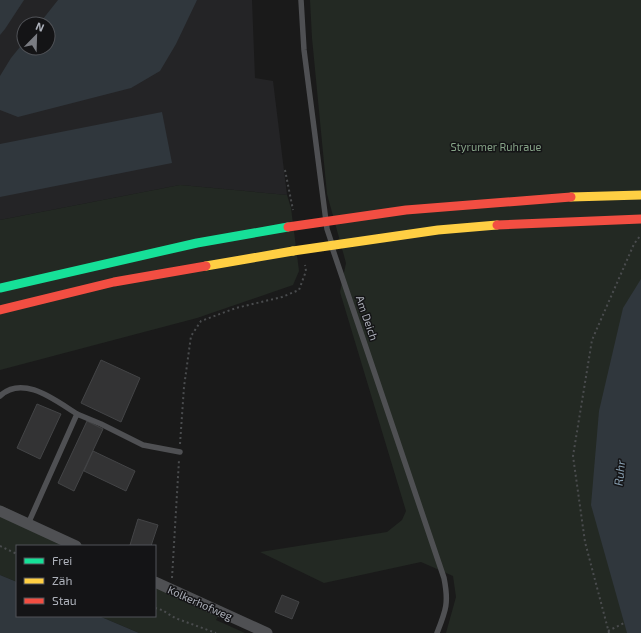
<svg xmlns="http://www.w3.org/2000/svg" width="641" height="633" font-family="'Exo 2',sans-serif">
<rect width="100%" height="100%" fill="#1a1a1a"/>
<path fill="#242426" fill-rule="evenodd" d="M0 0H252L255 78 273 81 287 195 180 185 0 220ZM24 24H48V48H24Z"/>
<g fill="#232923">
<path d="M310 0H641V633H446L456 597 453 576 421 562 324 583 260 552 387 532 402 520 406 511 340 292 346 263 327 194 312 38Z"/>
<path d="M180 185 287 195 291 208 299 271 293 285 197 318 0 370V220Z"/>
<path d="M0 505 86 546H17V582L0 575Z"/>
<path d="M155 579 223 607 216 620 245 633H139L99 616H155Z"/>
</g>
<g fill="#30373d">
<path d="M0 0H24L5 29 0 35Z"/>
<path d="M58 0H197L176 44 160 71 131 88 18 117 0 110V76L11 58 24 42V48H48V24H39Z"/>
<path d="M162 112 172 163 0 197V144Z"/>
<path d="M641 279V633H627L591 505 599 411 623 308Z"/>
<path d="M0 575 17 582V616H99L139 633H0Z"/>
</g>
<g fill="#333334" stroke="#434446">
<path d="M101 360 140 378 121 422 81 403Z"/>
<path d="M37 404 61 414 40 459 17 448Z"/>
<path d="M87 421 103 429 74 491 58 483Z"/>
<path d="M93 451 135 471 126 491 84 471Z"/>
<path d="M138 519 158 525 151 546H134L130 545Z"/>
<path d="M282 595 299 602 292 619 275 612Z"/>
</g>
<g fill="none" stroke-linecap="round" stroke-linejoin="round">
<g stroke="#4a4c4e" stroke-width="2" stroke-dasharray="2 3" stroke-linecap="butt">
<path d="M285 170 293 210"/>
<path d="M180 444 184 387 191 336 201 321 236 308 282 297 299 290 306 271 305 265"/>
<path d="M0 546 17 554"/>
<path d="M172 578 179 460"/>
<path d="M155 608 162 610 175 618 216 633"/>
<path d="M608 631 624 623"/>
<path d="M609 633 585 542 573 456 592 340 634 244 640 236"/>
</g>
<g stroke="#4f5053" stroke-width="5.5">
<path d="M301 0 304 50 327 229 331 241"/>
<path d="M333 250 444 578C449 603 446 610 437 633"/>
<path d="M0 396C23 374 56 401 77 414"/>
<path d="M28 524 77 414 101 424 143 445 180 452"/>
</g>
<g stroke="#4f5053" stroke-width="11">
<path d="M0 511 76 546"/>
<path d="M155 582 267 633"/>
</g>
<path stroke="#16e098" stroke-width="9" d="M0 288 197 243 288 227"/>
<path stroke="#ffcf43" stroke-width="9" d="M206 266 293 251"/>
<path stroke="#f24e42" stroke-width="9" d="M0 310 114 282 206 266"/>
<g stroke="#ffcf43" stroke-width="9">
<path d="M571 197 641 195"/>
<path d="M293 251 438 230 497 225"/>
</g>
<g stroke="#f24e42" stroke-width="9">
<path d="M497 225 641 219"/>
<path d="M288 227 406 210 571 197"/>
</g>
</g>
<g text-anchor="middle" stroke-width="3" stroke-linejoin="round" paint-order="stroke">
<g font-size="11" fill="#86a387" stroke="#141416">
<text x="496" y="151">Styrumer Ruhraue</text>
</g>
<g font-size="11" fill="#adb1ba" stroke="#141416">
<text transform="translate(367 318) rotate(71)" y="4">Am Deich</text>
<text transform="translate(200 603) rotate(24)" y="4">Kolkerhofweg</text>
</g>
<g font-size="12" font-style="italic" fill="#889fb1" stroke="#141416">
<text transform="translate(620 473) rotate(-84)" y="4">Ruhr</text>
</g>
</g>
<rect x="16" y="545" width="140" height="72" fill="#141416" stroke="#515358"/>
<rect x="24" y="558" width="20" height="6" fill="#16e098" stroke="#515358"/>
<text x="52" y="565" font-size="12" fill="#adb1ba">Frei</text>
<rect x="24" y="578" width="20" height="6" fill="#ffcf43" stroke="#515358"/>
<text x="52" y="585" font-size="12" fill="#adb1ba">Zäh</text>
<rect x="24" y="598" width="20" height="6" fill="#f24e42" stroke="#515358"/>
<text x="52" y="605" font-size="12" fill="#adb1ba">Stau</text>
<g transform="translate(36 36) rotate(23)"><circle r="19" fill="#141416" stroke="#515358"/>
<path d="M0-3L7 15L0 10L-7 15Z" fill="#7a7c82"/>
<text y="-6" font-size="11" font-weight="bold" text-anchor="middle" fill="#adb1ba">N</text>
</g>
</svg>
